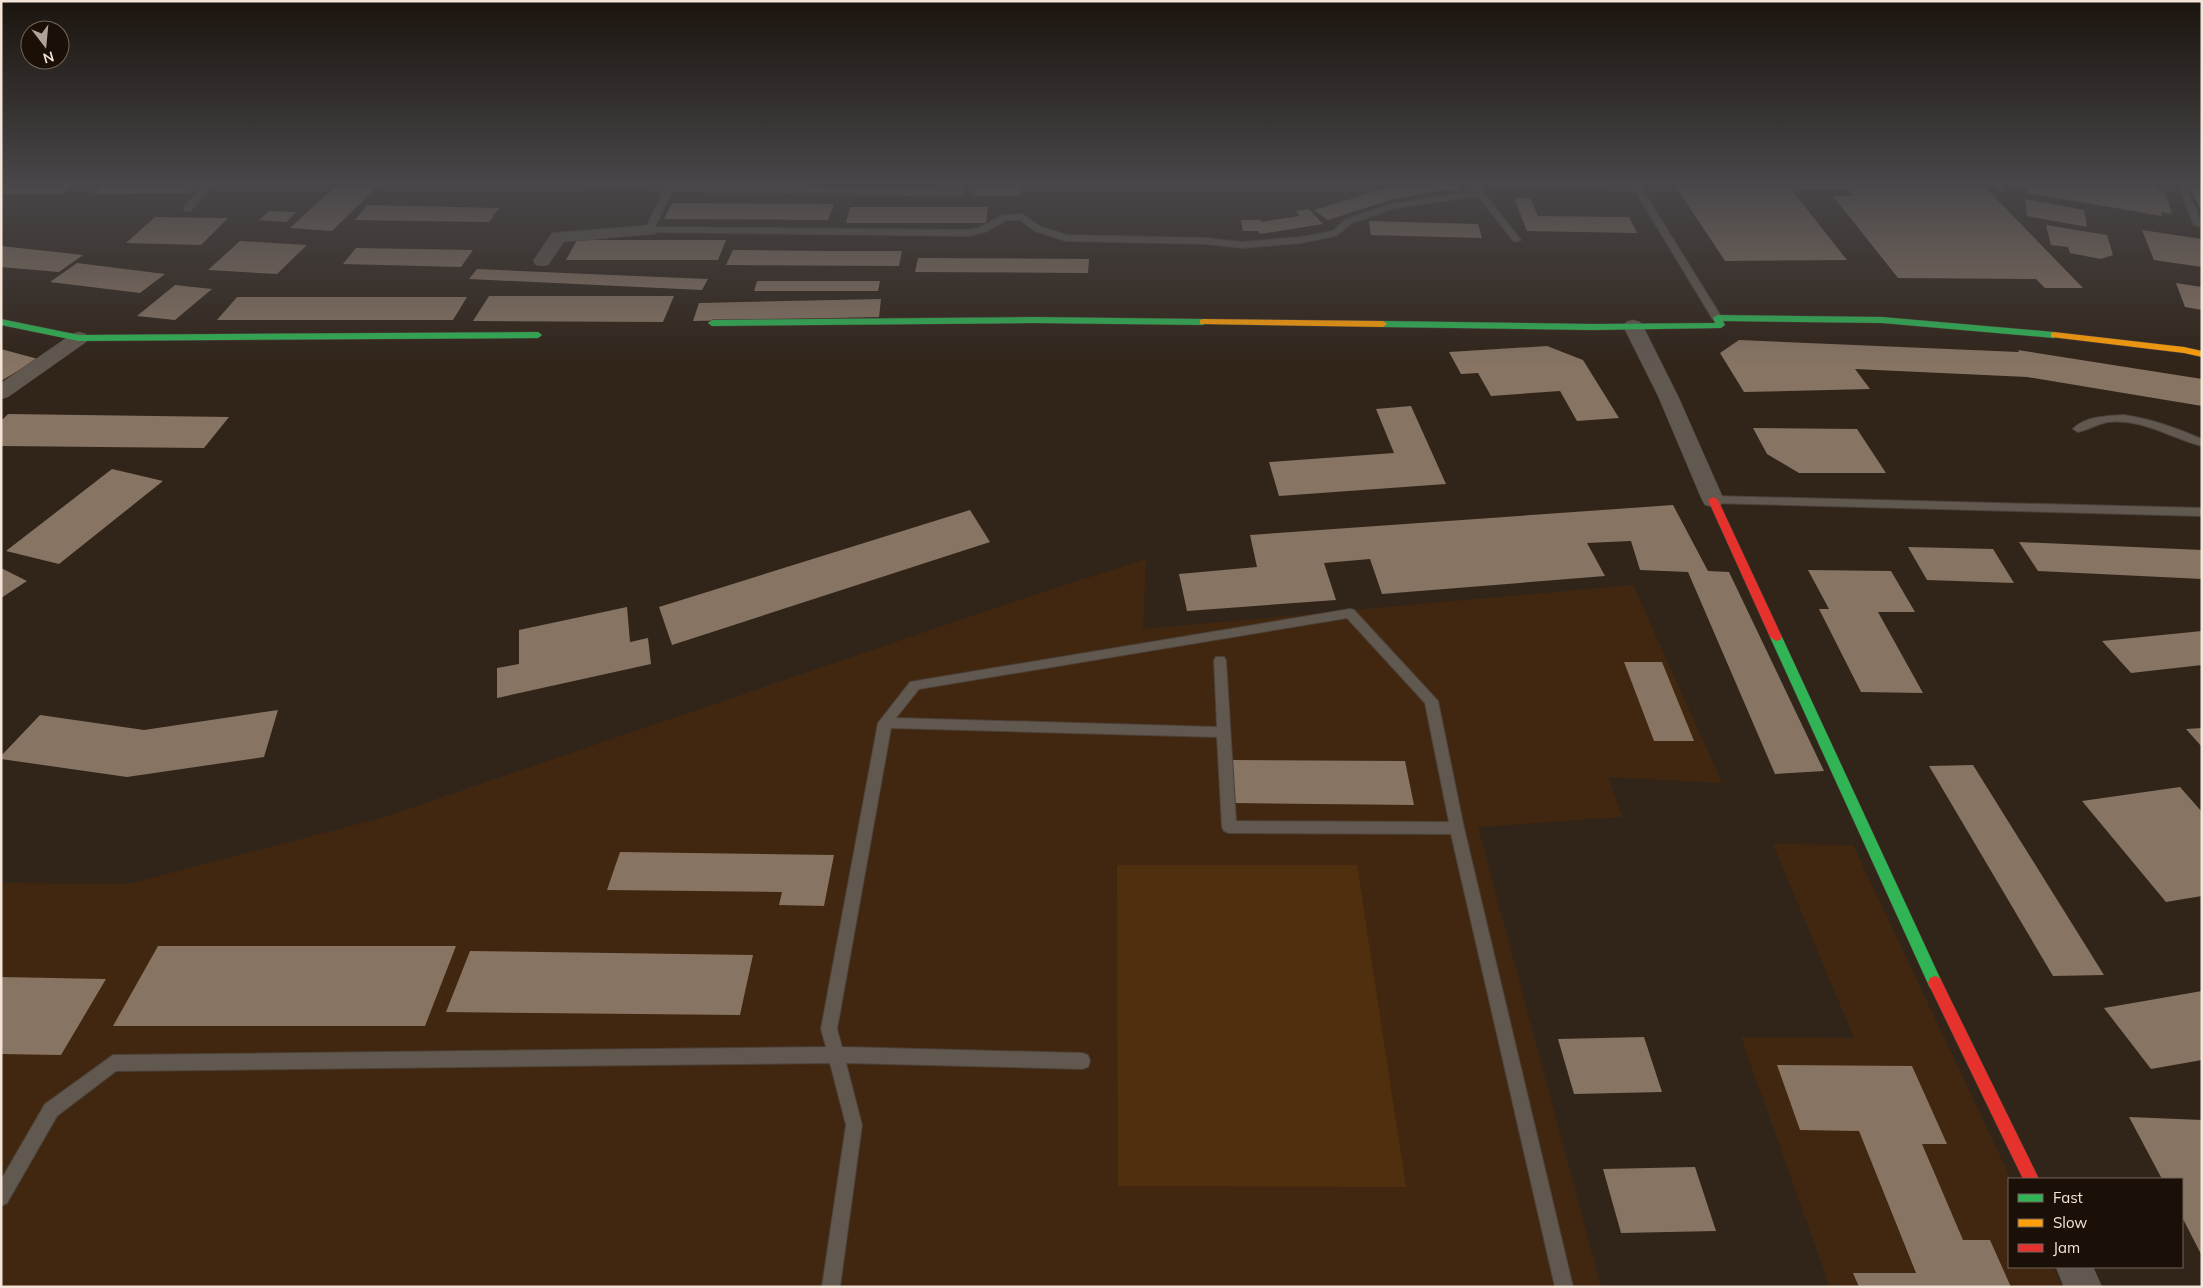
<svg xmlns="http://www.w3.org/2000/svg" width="2203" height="1288" font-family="Mulish,sans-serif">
<rect width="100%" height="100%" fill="#31251a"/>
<g fill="#41270f">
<path d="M1146 559 1143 629 1633 585 1722 783 1608 777 1622 817 1478 827 1601 1287H1V883L128 884 381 818 1013 602Z"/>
<path d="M1773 844 1853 845 2011 1179H2009V1267H2053L2062 1287H1830L1741 1037 1854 1038Z"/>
</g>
<path fill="#502f0e" d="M1117 865H1357L1406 1187 1118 1186Z"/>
<g fill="#877463">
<path d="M1 184H73L63 194H1Z"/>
<path d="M105 184H198L190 193 94 194Z"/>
<path d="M338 184H380L332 231 290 228Z"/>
<path d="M589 184H650L648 187 589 186Z"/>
<path d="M976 184H1021L1020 196H975Z"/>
<path d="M1408 184H1460L1462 191 1443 190 1393 199 1328 220 1314 210 1383 189Z"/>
<path d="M1486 184H1604L1606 188 1487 186Z"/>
<path d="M1674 184H1787L1847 260 1725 261Z"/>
<path d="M1798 184H1982L2083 288H2045L2036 279 1898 278 1833 196H1853L1847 189H1801Z"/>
<path d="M2010 184H2155L2157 190 2165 192 2172 214 2161 212 2162 216 2027 193 2026 188Z"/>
<path d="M2189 184H2202V213Z"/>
<path d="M1514 198H1530L1538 216 1629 217 1637 233 1527 231Z"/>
<path d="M2025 199 2084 210 2087 227 2027 216Z"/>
<path d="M672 203 834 204 828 220 664 219Z"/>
<path d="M367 205 499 208 489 222 355 220Z"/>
<path d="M850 207H988L986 223H846Z"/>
<path d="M1309 209 1323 224 1260 234 1258 231H1243L1241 220H1261V222L1300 216 1296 211Z"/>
<path d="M269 211 296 212 286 222 259 220Z"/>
<path d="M155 217 228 218 201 245 126 243Z"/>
<path d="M1369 221 1478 224 1482 238 1371 235Z"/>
<path d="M2046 225 2107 235 2113 255 2101 259 2070 253 2068 247 2051 245Z"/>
<path d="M2142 230 2202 239V267L2154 260Z"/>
<path d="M577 240H726L718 260H566Z"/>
<path d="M240 241 307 245 277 274 208 270Z"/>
<path d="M1 246 83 255 59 272 1 267Z"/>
<path d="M356 248 473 250 461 267 343 264Z"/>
<path d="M733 250 827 251H902L899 266 726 265Z"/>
<path d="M918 258 1089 259 1088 273 915 272Z"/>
<path d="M77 263 165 274 140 293 50 282Z"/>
<path d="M477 269 588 274 708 279 702 290 469 279Z"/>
<path d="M757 281H880L878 291H754Z"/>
<path d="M2176 283 2202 287V310L2185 307Z"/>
<path d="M175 285 212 289 175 320 137 316Z"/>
<path d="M489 296H674L663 322 473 321Z"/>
<path d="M237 297H467L453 320H217Z"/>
<path d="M881 299 879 317 693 321 699 303Z"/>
<path d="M1739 340 2019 352 2018 350 2202 379V406L2027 377 1855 369 1870 389 1744 392 1720 353Z"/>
<path d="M1547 346 1583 360 1619 418 1577 421 1560 391 1491 396 1478 373 1461 374 1449 352Z"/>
<path d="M1 349 38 359 1 381Z"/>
<path d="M1411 406 1446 484 1279 496 1269 462 1394 453 1376 409Z"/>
<path d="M8 414 229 417 204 448 1 446V421Z"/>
<path d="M1753 428 1857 429 1886 473H1799L1767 454Z"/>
<path d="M112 469 163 481 59 564 6 551Z"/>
<path d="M1673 505 1708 571 1729 572 1824 771 1775 774 1688 572 1640 570 1631 541 1587 543 1605 576 1382 594 1370 559 1324 563 1336 600 1187 611 1179 574 1257 567 1250 535Z"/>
<path d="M970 510 990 542 672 645 659 607Z"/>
<path d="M2019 542 2202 550V579L2038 571Z"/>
<path d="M1908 547 1993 549 2014 583 1927 580Z"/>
<path d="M1 568 27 581 1 598Z"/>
<path d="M1808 570 1891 571 1915 612H1878L1923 693 1861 692 1819 609H1829Z"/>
<path d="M627 607 630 642 648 638 651 664 497 698V668L519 664V630Z"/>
<path d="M2202 631V665L2131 673 2102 641Z"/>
<path d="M1624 662H1662L1694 741H1654Z"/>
<path d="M278 710 264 757 127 777 1 759V756L40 715 144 730Z"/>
<path d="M2202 728V747L2186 729Z"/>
<path d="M1231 760 1405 761 1414 805 1234 803Z"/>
<path d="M1973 765 2104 975 2053 976 1929 766Z"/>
<path d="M2180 787 2202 812V896L2166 902 2082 801Z"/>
<path d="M620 852 834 855 824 906 779 905 782 892 607 890Z"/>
<path d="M158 946H456L425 1026H113Z"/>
<path d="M470 951 753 955 740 1015 446 1012Z"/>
<path d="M1 977 106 979 61 1055 1 1054Z"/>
<path d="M2202 991V1060L2151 1069 2104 1008Z"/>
<path d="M1644 1037 1662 1092 1574 1094 1558 1039Z"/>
<path d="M1777 1065 1912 1066 1947 1144H1922L1963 1240H1990L2011 1287H1859L1853 1273H1916L1859 1131 1800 1130Z"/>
<path d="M2129 1117 2202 1120V1256L2182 1217V1179H2162Z"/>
<path d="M1695 1167 1716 1231 1621 1233 1603 1169Z"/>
</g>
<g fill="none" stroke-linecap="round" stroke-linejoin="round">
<g stroke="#4c423a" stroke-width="2">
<g id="lane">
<path d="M206 184H215L190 211H184V207Z"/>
<path d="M667 184 957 190 958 184H966L965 193 961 196 672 191 655 227 969 230 979 228 1002 215 1022 214 1041 227 1067 235 1206 238 1242 242 1301 237 1333 231 1346 219 1391 204 1475 191 1473 184H1481L1484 193 1521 240 1514 242 1478 196 1395 208 1352 223 1336 236 1301 243 1242 248 1206 244 1066 241 1035 231 1020 220H1007L985 232 969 236 646 232 645 230Z"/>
<path d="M1631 184H1639L1722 318 1720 320H1714L1712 318Z"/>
<path d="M1993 184H2002L2007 190 2000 192Z"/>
<path d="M2177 184H2185L2202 224 2201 227 2194 225Z"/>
<path d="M2124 415C2152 419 2176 428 2202 439V446C2170 438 2142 418 2108 422 2097 424 2088 430 2078 432L2073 429C2085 416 2108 416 2124 415Z"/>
<path d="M1713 496 2202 508V516L1709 503 1707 500Z"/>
<path d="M1350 609 1354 610 1438 701 1464 828 1573 1287H1555L1451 834 1229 833 1224 831 1222 827 1217 737 891 728 837 1029 842 1047 1082 1053 1088 1055 1090 1061 1088 1067 1082 1069 846 1063 862 1125 840 1287H822L846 1125 830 1063 116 1071 57 1116 7 1203 1 1206V1180L45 1104 113 1055 826 1047 821 1029 878 723 910 682ZM1347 618 1425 703 1449 822 1236 821 1226 660 1224 657H1216L1214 660 1217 727 896 718 919 689Z"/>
</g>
</g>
<g stroke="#4c423a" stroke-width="1">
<g id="street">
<path d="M649 225 655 226 658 230 655 234 564 242 548 265 542 266 536 265 533 261 552 233Z"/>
<path d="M1633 320 1640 322 1643 326 1678 396 1724 500 1721 505 1713 507 1705 505 1702 500 1658 396 1623 326 1626 322Z"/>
<path d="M79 332 86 334 89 338 86 342 8 397 1 399V383L72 334Z"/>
<path d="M2056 1267H2093L2102 1287H2064Z"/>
</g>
</g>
<g stroke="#4c423a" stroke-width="1">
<g id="fast">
<path d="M1717 315 1882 317 2054 332 2058 335 2054 338 1882 323 1723 321 1725 325 1721 328 1592 330 1383 327 1379 324 1383 321 1592 324 1715 323 1713 318Z"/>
<path d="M1033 317 1203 319 1207 322 1203 325 1033 323 712 326 708 323 712 320Z"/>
<path d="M1 319 79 335 538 332 542 335 538 338 79 341 1 325Z"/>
<path d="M1776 633 1782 637 1940 978 1942 983 1940 988 1935 990 1930 988 1770 637Z"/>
</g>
</g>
<g stroke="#4c423a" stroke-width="1">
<g id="slow">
<path d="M1203 319 1383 321 1387 324 1383 327 1200 324V320Z"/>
<path d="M2054 332 2184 347 2202 351V357L2184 353 2051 337V333Z"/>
</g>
</g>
<g stroke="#4c423a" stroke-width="1">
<g id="jam">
<path d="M1713 497 1718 500 1782 637 1780 640 1776 641 1770 637 1708 500Z"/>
<path d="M1935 976 1940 978 2039 1179H2023L1928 983 1930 978Z"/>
</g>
</g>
<use href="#lane" fill="#615850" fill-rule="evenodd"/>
<use href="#street" fill="#615850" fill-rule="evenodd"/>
<use href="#fast" fill="#30b455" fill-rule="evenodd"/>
<use href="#slow" fill="#ff9f0a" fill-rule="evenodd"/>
<use href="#jam" fill="#e5322d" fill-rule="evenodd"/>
</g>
<linearGradient id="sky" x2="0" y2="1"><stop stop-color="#1b140e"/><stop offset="0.5" stop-color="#484649"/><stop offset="1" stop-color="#484649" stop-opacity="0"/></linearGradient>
<rect width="2203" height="365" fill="url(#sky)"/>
<rect width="2203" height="1288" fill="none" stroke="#f5e5d9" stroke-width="5"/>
<rect x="2008" y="1178" width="175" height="90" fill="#1a1007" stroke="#72655b"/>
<rect x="2018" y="1194" width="25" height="8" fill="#30b455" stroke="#72655b"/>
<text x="2053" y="1203" font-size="15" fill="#f5e5d9">Fast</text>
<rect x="2018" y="1219" width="25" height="8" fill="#ff9f0a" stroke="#72655b"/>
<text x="2053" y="1228" font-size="15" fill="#f5e5d9">Slow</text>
<rect x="2018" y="1244" width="25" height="8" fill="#e5322d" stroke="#72655b"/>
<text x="2053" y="1253" font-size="15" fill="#f5e5d9">Jam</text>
<g transform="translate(45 45) rotate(164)"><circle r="24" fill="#1a1007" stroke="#72655b"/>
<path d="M0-4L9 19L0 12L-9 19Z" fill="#b0a296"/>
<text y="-8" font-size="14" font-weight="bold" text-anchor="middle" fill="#f5e5d9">N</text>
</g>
</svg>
